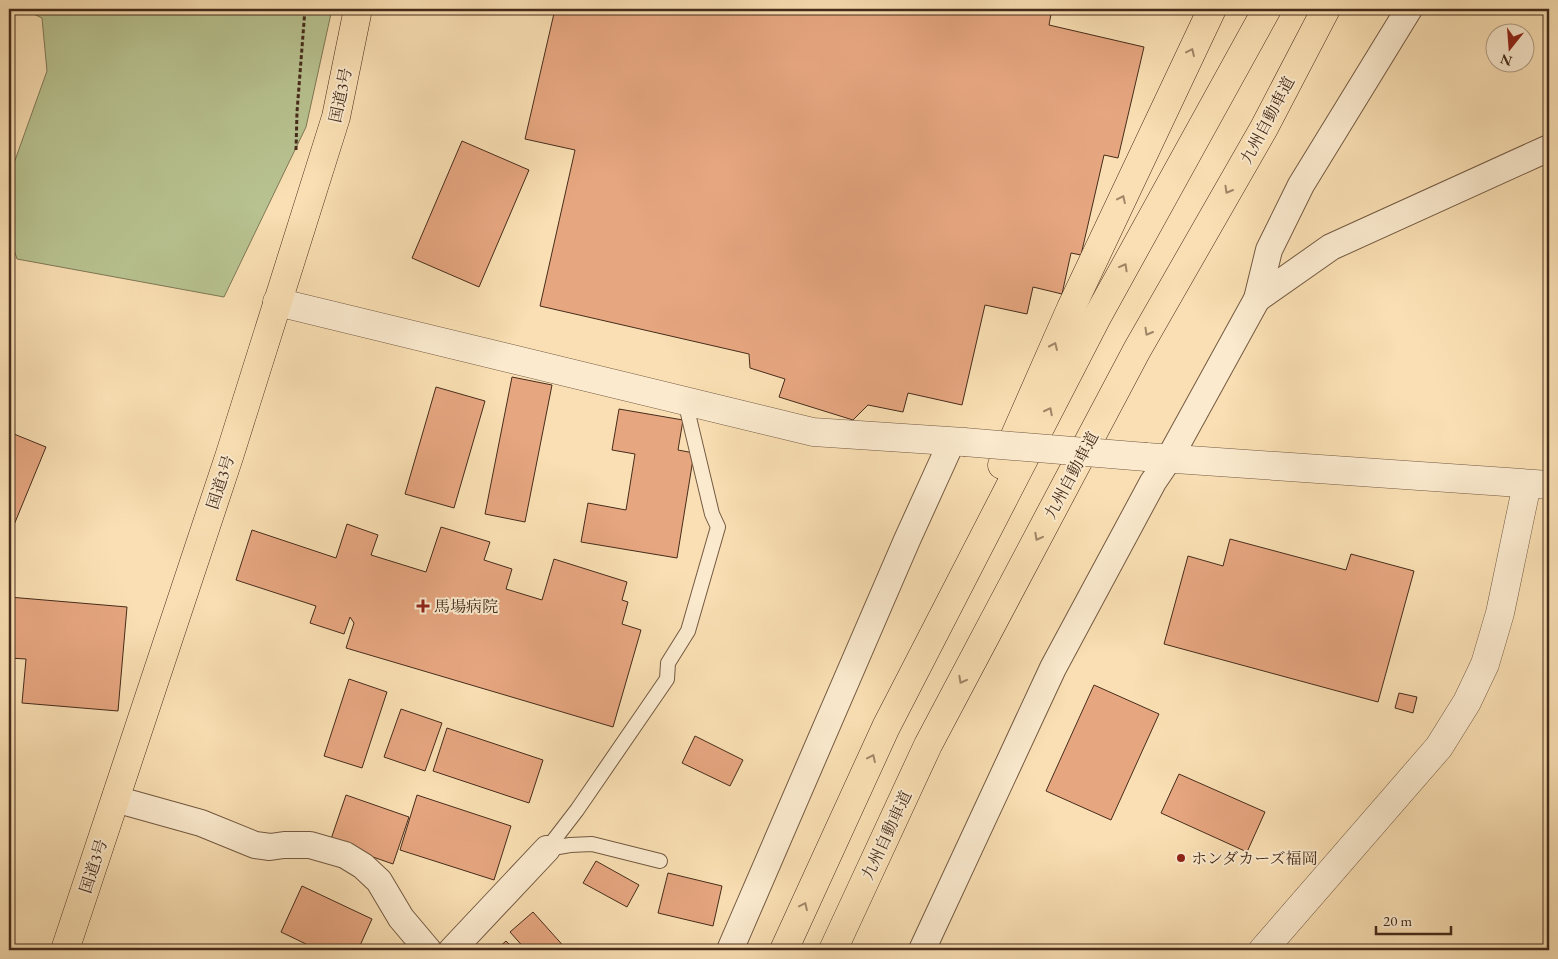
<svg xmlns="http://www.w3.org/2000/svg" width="1558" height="959" font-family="'EB Garamond','Noto Serif JP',serif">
<rect width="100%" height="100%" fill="#f9dfb3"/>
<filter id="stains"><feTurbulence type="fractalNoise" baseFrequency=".004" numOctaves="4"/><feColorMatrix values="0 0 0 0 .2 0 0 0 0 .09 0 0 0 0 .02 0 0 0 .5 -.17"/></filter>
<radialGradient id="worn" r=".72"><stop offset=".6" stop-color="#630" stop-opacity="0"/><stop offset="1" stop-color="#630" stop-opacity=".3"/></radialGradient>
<path fill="#b8c391" stroke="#7f7856" d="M23 9H332L306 127 224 297 17 259 9 234V177L47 71 42 18Z"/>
<g fill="#e6a680" stroke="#462c1b">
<path d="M555 9H1052L1049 25 1144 47 1118 158 1104 155 1081 255 1071 253 1062 294 1033 287 1027 314 985 305 962 405 908 393 903 412 868 405 853 420 779 397 785 379 750 368 749 354 540 306 575 150 525 139Z"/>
<path d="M462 141 529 170 479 287 412 258Z"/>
<path d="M512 377 552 385 525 522 485 514Z"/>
<path d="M436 387 485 401 454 508 405 494Z"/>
<path d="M619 409 683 420 678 450 694 453 677 558 581 542 588 503 626 510 635 454 612 450Z"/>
<path d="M9 432 46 447 9 537Z"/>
<path d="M347 524 378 535 371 555 426 572 441 527 490 542 484 560 512 569 506 589 542 600 554 559 627 582 622 600 628 602 622 624 641 630 613 727 346 648 354 623 350 617 344 634 310 623 316 606 236 580 252 530 336 558Z"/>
<path d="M1230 539 1346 570 1351 554 1414 571 1378 702 1164 644 1188 556 1223 566Z"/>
<path d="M9 597 127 607 118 711 22 703 26 659 9 658Z"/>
<path d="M349 679 387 692 362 768 324 756Z"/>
<path d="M1094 685 1159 714 1111 820 1046 791Z"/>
<path d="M1399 693 1417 697 1413 713 1395 708Z"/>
<path d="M401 709 442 723 425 771 384 757Z"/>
<path d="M447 728 543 760 529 803 433 771Z"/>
<path d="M695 736 743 760 730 786 682 763Z"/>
<path d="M1179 774 1265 812 1247 852 1161 813Z"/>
<path d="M346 795 409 817 393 864 330 842Z"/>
<path d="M417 795 511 826 494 880 400 850Z"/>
<path d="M596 861 639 885 627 907 583 883Z"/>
<path d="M668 873 722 886 713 926 658 913Z"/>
<path d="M302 886 372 919 358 950H303L306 944 281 932Z"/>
<path d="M533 912 567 950H526L510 932Z"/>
<path d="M1549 917V950H1543Z"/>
<path d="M506 941 515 950H496Z"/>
</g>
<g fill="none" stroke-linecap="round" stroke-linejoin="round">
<g stroke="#735941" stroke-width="16">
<g id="service">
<path d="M547 849 577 810 667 679 668 663 688 631 718 527 712 514 685 401"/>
<path d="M547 849 570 845 592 844 660 861"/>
</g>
</g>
<g stroke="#735941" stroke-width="28">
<g id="minor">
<path d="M1257 299 1331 247 1549 148"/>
<path d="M115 799 201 823 255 845 270 847 284 845H310L345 855 363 866 379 881 401 918 428 950"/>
<path d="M452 950 547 849"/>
<path d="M730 950 907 540 952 441"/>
<path d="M922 950 1053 668 1153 482 1170 457 1257 299 1269 250 1301 185 1409 9"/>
</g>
</g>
<g stroke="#735941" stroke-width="29">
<g id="tertiary">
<path d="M277 302 813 432 964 442"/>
<path d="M1146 457 1549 485"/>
<path d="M1263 950 1439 747 1467 702 1485 664 1500 613 1527 484"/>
</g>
</g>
<g stroke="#462c1b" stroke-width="29">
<path id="trunk" d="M65 950 229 457 336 117 358 9"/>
</g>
<g stroke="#462c1b" stroke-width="29">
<g id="motorway">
<path d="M1002 465 1071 308 1212 9"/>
<path d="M784 950 886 727 1096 319 1267 9"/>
<path d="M833 950 928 745 1137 350 1264 128 1326 9"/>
</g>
</g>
<path stroke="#462c1b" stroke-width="3" stroke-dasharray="4 2.5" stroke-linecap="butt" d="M296 150 297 112 305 9"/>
<use href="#service" stroke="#fbeace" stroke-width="14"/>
<use href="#minor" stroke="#fbeace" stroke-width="26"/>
<use href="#tertiary" stroke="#fbeace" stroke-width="28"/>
<use href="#trunk" stroke="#f9dfb3" stroke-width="28"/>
<use href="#motorway" stroke="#f9dfb3" stroke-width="28"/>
<g stroke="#735941" stroke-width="29" stroke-linecap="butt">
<path id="tertiary-bridge" d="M964 442 1146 457"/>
</g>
<use href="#tertiary-bridge" stroke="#fbeace" stroke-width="28"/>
</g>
<defs><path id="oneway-chevron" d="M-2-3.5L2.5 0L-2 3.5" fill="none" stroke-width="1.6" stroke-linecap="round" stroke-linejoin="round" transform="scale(1.25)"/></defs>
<g stroke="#a08667">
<use href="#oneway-chevron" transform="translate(1191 52) rotate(-65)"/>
<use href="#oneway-chevron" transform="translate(1228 190) rotate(120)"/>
<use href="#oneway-chevron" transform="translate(1122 199) rotate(-65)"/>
<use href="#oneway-chevron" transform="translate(1124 267) rotate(-61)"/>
<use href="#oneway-chevron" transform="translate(1148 332) rotate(120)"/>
<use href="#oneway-chevron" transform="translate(1054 346) rotate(-66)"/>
<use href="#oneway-chevron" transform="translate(1049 411) rotate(-63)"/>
<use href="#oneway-chevron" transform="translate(1038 537) rotate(118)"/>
<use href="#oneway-chevron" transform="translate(962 680) rotate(118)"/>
<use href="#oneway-chevron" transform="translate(872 758) rotate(-65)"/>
<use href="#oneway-chevron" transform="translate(804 906) rotate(-65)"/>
</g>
<g fill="#8f2418" stroke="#fbeace" stroke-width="2">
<path d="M420.5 598.5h5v5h5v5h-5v5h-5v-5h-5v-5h5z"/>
<circle cx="1181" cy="858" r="5"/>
</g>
<g text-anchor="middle" stroke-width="4" stroke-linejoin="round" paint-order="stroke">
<g font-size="16" fill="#462c1b" stroke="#fbeace">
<text transform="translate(340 95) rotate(-78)" y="6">国道3号</text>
<text transform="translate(1267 120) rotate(-62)" y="6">九州自動車道</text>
<text transform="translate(1071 475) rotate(-62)" y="6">九州自動車道</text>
<text transform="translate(220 482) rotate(-72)" y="6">国道3号</text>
<text transform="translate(886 835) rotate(-65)" y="6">九州自動車道</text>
<text transform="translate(93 866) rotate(-72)" y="6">国道3号</text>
</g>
<g font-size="16" fill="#462c1b" stroke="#fbeace" text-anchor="start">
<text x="434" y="612">馬場病院</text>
<text x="1191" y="864">ホンダカーズ福岡</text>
</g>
</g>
<rect width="1558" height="959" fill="none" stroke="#f9dfb3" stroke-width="30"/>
<rect x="10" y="10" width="1538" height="939" fill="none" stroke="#462c1b" stroke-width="2.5"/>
<rect x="15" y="15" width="1528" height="929" fill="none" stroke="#462c1b"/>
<g transform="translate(1510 48) rotate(197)"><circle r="24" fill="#fbeace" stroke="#b39e86"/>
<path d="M0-4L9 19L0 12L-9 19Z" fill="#8f2418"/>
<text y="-8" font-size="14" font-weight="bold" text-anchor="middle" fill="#462c1b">N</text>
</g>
<path d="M1376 926v8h75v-8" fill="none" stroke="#462c1b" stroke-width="2.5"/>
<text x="1383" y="926" font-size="15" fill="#462c1b" stroke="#fbeace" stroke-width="4" paint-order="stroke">20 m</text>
<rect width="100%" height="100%" filter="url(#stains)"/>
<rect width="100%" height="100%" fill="url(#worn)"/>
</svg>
